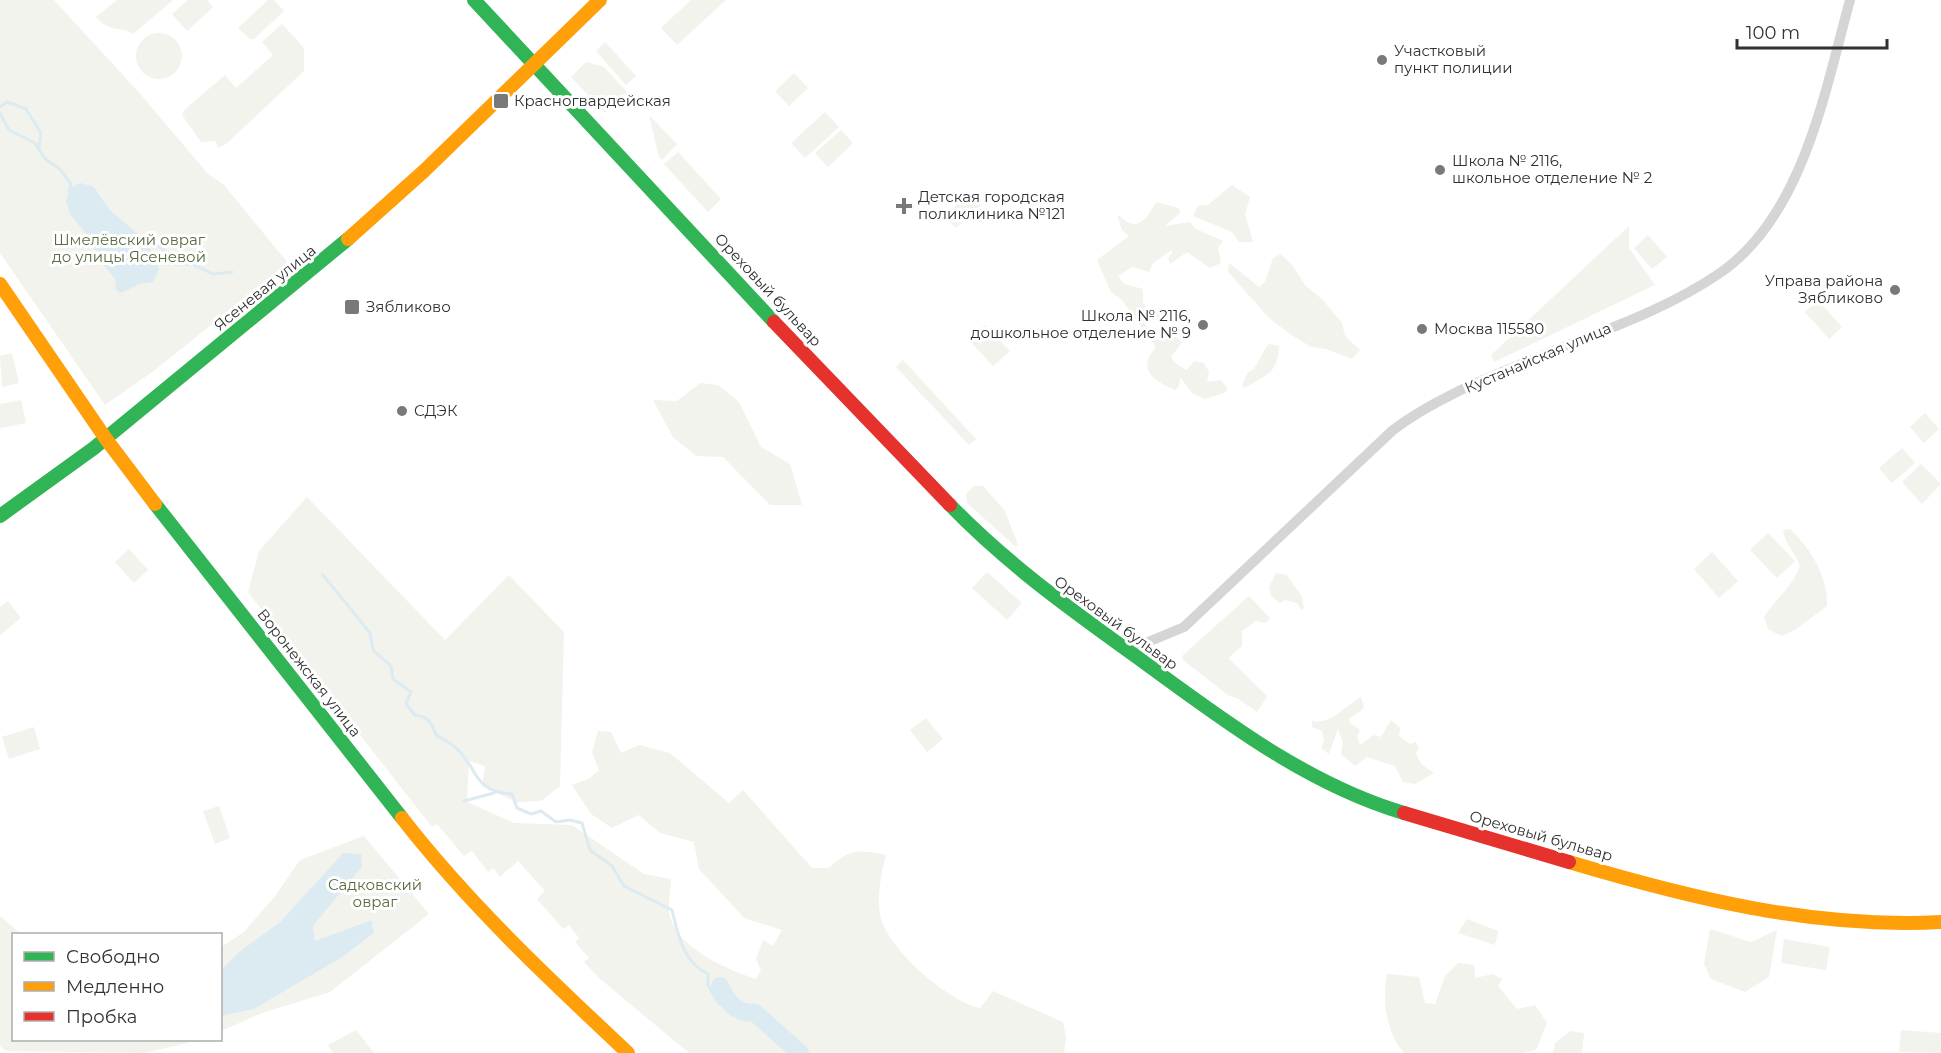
<svg xmlns="http://www.w3.org/2000/svg" width="1941" height="1053" font-family="Montserrat,sans-serif">
<rect width="100%" height="100%" fill="#fff"/>
<g fill="#f1f3ec">
<path d="M0 0H54L143 97 208 174 224 185 288 263 155 370 105 405 0 253Z"/>
<path d="M117 0H173L133 34C122 25 112 35 96 17Z"/>
<path d="M188 0H207L213 7 187 31 172 14Z"/>
<path d="M268 0H274L284 11 254 39H250L238 28Z"/>
<path d="M691 0H726L677 45 661 28Z"/>
<path d="M282 24 304 48V71L226 144 218 148 215 141 201 142 182 115 184 110 225 75 236 88 273 55 262 42Z"/>
<circle cx="159" cy="56" r="23"/>
<path d="M605 42 636 76 626 85 596 51Z"/>
<path d="M586 62 604 67 627 92 605 113 571 77Z"/>
<path d="M794 73 808 88 789 106 775 91Z"/>
<path d="M825 112 839 127 805 158 791 143Z"/>
<path d="M649 115 677 144 662 160 659 157Z"/>
<path d="M841 130 853 143 828 167 815 153Z"/>
<path d="M678 152 721 199 708 212 664 164Z"/>
<path d="M1232 185 1250 197 1245 214 1253 242H1239L1232 232 1193 216 1198 206 1208 205Z"/>
<path d="M971 192 982 204 956 228 945 216Z"/>
<path d="M1156 202 1179 208 1180 213 1165 226 1190 222 1194 228 1223 241 1218 248 1221 263 1210 268 1187 252 1170 264 1168 258 1173 252 1170 251 1153 263 1149 272 1132 267 1118 276 1124 284 1143 289V303L1149 310C1156 311 1162 313 1165 321L1151 316 1142 320 1158 340C1168 335 1174 333 1182 342L1171 357 1176 364 1187 370 1194 361 1204 363 1209 372 1207 382 1221 380 1228 389 1224 393 1205 399 1193 394 1180 377 1179 387 1175 390C1154 381 1136 369 1156 347L1121 299 1111 292 1097 260 1129 236 1122 230 1117 215C1123 217 1124 221 1130 223 1141 229 1152 210 1156 202Z"/>
<path d="M1629 226V248L1655 285 1494 362 1491 355Z"/>
<path d="M1648 235 1667 257 1652 269 1634 248Z"/>
<path d="M1281 254 1293 266 1305 285 1323 300 1342 323 1345 336 1360 350 1352 359 1326 349 1311 347 1290 334 1269 318 1228 272 1229 263 1259 287 1265 282 1273 258Z"/>
<path d="M1818 300 1842 327 1829 339 1805 312Z"/>
<path d="M985 325 1010 351 993 366 969 340Z"/>
<path d="M1268 344 1279 346C1277 375 1267 374 1245 388L1242 385 1248 372 1254 369Z"/>
<path d="M12 353 19 383 2 387 0 356Z"/>
<path d="M903 360 976 439 969 445 896 367Z"/>
<path d="M700 383 718 385 739 402 761 447 790 464 802 505H770L723 457 696 456 673 437 653 400 677 401Z"/>
<path d="M21 400 26 423 0 428V404Z"/>
<path d="M1925 413 1939 429 1924 443 1910 427Z"/>
<path d="M1902 448 1915 463 1892 483 1879 468Z"/>
<path d="M1921 464 1941 484 1922 504 1902 482Z"/>
<path d="M974 486H983L1005 511 1018 545 1016 547 967 503 966 494Z"/>
<path d="M307 497 445 640 509 575 564 632 560 786 541 801 516 802 482 786 485 766 469 761 467 802 514 823 572 825 644 874 671 879C671 890 667 907 670 917 679 949 728 970 756 979L761 970 756 959 763 940 773 946 782 930 744 918 699 869 694 842 660 833 639 815 612 828 591 814 572 785 590 778 599 770 592 752 598 731 611 732 621 753 639 745 670 753 729 803 743 790 812 868H829C848 849 860 849 886 855 881 875 877 894 880 915 887 949 948 1001 980 1008L993 991 1063 1022 1066 1038 1064 1053H689L599 978 584 962 589 958 575 942 579 938 569 925 563 929 537 899 545 891 518 861 500 877 493 868 488 872 472 851 464 856 437 824 432 827 248 592 259 551Z"/>
<path d="M1790 529C1811 549 1828 576 1827 606L1795 630 1781 636 1768 629 1764 617C1776 599 1793 586 1800 566 1795 552 1785 545 1783 530Z"/>
<path d="M1768 533 1795 561 1777 578 1750 550Z"/>
<path d="M129 549 148 570 134 583 115 562Z"/>
<path d="M1712 552 1738 581 1719 598 1694 569Z"/>
<path d="M987 572 1022 603 1007 620 972 588Z"/>
<path d="M1276 573 1287 575 1302 597 1304 608 1301 610 1297 603 1285 600 1280 603 1271 596 1269 587Z"/>
<path d="M1249 596 1270 618 1266 623 1256 621 1242 631V646L1228 658 1267 696 1257 712 1237 698 1229 696 1182 659 1183 655Z"/>
<path d="M8 601 21 618 0 635V607Z"/>
<path d="M1361 697 1364 708 1349 719 1350 723 1360 730 1357 736 1360 745 1374 735 1381 737 1391 720 1400 728 1399 736 1410 744 1416 742 1419 748 1416 753 1421 764 1434 773 1415 784 1403 782 1395 766 1367 757 1355 766 1341 754 1343 743 1338 729 1329 754 1321 748 1324 741 1322 731 1312 727V721C1331 725 1346 705 1361 697Z"/>
<path d="M926 718 943 739 927 752 910 730Z"/>
<path d="M34 727 40 749 9 759 2 737Z"/>
<path d="M219 806 230 838 215 844 203 811Z"/>
<path d="M364 836 429 914 330 992 262 1013 221 1031V1016L254 1009 341 958 374 933 370 920 315 942 313 926 362 867 343 853 280 922 239 952 221 970V947L244 932 275 896 300 860Z"/>
<path d="M0 916 21 934H14V1040H200L145 1053 6 1051 0 1046Z"/>
<path d="M1467 919 1498 931 1495 945 1458 933Z"/>
<path d="M1710 929 1751 942 1777 930 1769 977 1745 992 1711 979 1704 964Z"/>
<path d="M1784 939 1830 947 1826 970 1781 963Z"/>
<path d="M1458 963 1474 965 1475 978 1493 974 1502 979 1498 986 1517 1009 1535 1005 1547 1023 1536 1050 1523 1053H1404C1386 1032 1382 1000 1387 974L1419 977 1425 1003 1435 1004 1445 976Z"/>
<path d="M356 1030 374 1053H333L328 1045Z"/>
<path d="M1901 1030 1941 1033V1053L1899 1052Z"/>
<path d="M1570 1031 1584 1033 1582 1053H1553L1555 1043Z"/>
</g>
<g fill="#dcebf2">
<path d="M80 183 94 187 110 210 138 234 151 250 159 269 153 282 140 284 121 293 116 290 115 279 99 259 91 240 70 214 66 201 70 188Z"/>
<path d="M343 853 361 854 362 867 313 926 315 941 371 920 374 933 341 958 254 1009 221 1016V970L239 952 280 922Z"/>
</g>
<g fill="none" stroke-linecap="round" stroke-linejoin="round">
<g stroke="#dcebf2" stroke-width="3">
<path d="M0 107 7 102 26 109 41 133 39 148"/>
<path d="M0 113 9 130 35 143 45 159 60 169 71 184 69 191"/>
<path d="M140 237 163 249 175 264H192L213 274 232 272"/>
<path d="M323 575 370 633 373 650 391 666 393 679 411 692 406 704 415 715C428 717 432 722 436 735 442 739 451 743 456 748 480 770 472 791 512 794L517 808 531 814 541 811 556 822 570 820 582 823 590 850 612 866 624 886 672 910C678 935 683 962 708 974V985L719 1004 728 1002"/>
<path d="M464 801 494 793"/>
</g>
<path stroke="#dcebf2" stroke-width="18" d="M720 986C728 1003 735 1013 755 1013L800 1053"/>
<path stroke="#d5d5d5" stroke-width="10" d="M1129 650 1184 627 1393 430C1438 396 1491 377 1543 355 1602 331 1666 310 1720 273 1803 216 1825 91 1850 0"/>
<g stroke="#30b455" stroke-width="14">
<path d="M474 0 774 322"/>
<path d="M155 504 402 818"/>
<path d="M950 505C1008 565 1073 611 1141 660 1222 719 1306 784 1404 813"/>
<path d="M0 516 94 448 348 239"/>
</g>
<g stroke="#ff9f0a" stroke-width="14">
<path d="M348 239 424 171 600 0"/>
<path d="M0 284 106 439 155 504"/>
<path d="M402 818C469 904 548 978 628 1053"/>
<path d="M1569 862C1690 898 1814 929 1941 922"/>
</g>
<g stroke="#e5322d" stroke-width="14">
<path d="M774 322 950 505"/>
<path d="M1404 813 1569 862"/>
</g>
</g>
<g fill="#797979" stroke="#fff" stroke-width="2">
<circle cx="1382" cy="60" r="6"/>
<rect x="493" y="93" width="16" height="16" rx="3"/>
<circle cx="1440" cy="170" r="6"/>
<path d="M901 197h6v6h6v6h-6v6h-6v-6h-6v-6h6z"/>
<circle cx="1895" cy="290" r="6"/>
<rect x="344" y="299" width="16" height="16" rx="3"/>
<circle cx="1203" cy="325" r="6"/>
<circle cx="1422" cy="329" r="6"/>
<circle cx="402" cy="411" r="6"/>
</g>
<g text-anchor="middle" stroke-width="6" stroke-linejoin="round" paint-order="stroke">
<g font-size="15" fill="#313131" stroke="#fff" text-anchor="start">
<text x="1394" y="56">Участковый<tspan x="1394" dy="17">пункт полиции</tspan></text>
<text x="514" y="106">Красногвардейская</text>
<text x="1452" y="166">Школа № 2116,<tspan x="1452" dy="17">школьное отделение № 2</tspan></text>
<text x="918" y="202">Детская городская<tspan x="918" dy="17">поликлиника №121</tspan></text>
<text x="1883" y="286" text-anchor="end">Управа района<tspan x="1883" dy="17">Зябликово</tspan></text>
<text x="366" y="312">Зябликово</text>
<text x="1191" y="321" text-anchor="end">Школа № 2116,<tspan x="1191" dy="17">дошкольное отделение № 9</tspan></text>
<text x="1434" y="334">Москва 115580</text>
<text x="414" y="416">СДЭК</text>
</g>
<g font-size="15" fill="#586c3f" stroke="#fff">
<text x="129" y="245">Шмелёвский овраг<tspan x="129" dy="17">до улицы Ясеневой</tspan></text>
<text x="375" y="890">Садковский<tspan x="375" dy="17">овраг</tspan></text>
</g>
<g font-size="15" fill="#313131" stroke="#fff">
<text transform="translate(265 288) rotate(-39)" y="5">Ясеневая улица</text>
<text transform="translate(768 290) rotate(47)" y="5">Ореховый бульвар</text>
<text transform="translate(1538 358) rotate(-23)" y="5">Кустанайская улица</text>
<text transform="translate(1116 623) rotate(36)" y="5">Ореховый бульвар</text>
<text transform="translate(309 673) rotate(52)" y="5">Воронежская улица</text>
<text transform="translate(1541 836) rotate(16)" y="5">Ореховый бульвар</text>
</g>
</g>
<rect x="12" y="933" width="210" height="108" fill="#ffffff" stroke="#adadad" stroke-width="1.5"/>
<rect x="24" y="952" width="30" height="9" fill="#30b455" stroke="#adadad" stroke-width="1.5"/>
<text x="66" y="963" font-size="18" fill="#313131">Свободно</text>
<rect x="24" y="982" width="30" height="9" fill="#ff9f0a" stroke="#adadad" stroke-width="1.5"/>
<text x="66" y="993" font-size="18" fill="#313131">Медленно</text>
<rect x="24" y="1012" width="30" height="9" fill="#e5322d" stroke="#adadad" stroke-width="1.5"/>
<text x="66" y="1023" font-size="18" fill="#313131">Пробка</text>
<path d="M1737 39v9h150v-9" fill="none" stroke="#313131" stroke-width="3"/>
<text x="1746" y="39" font-size="18" fill="#313131" stroke="#ffffff" stroke-width="4.5" paint-order="stroke">100 m</text>
</svg>
